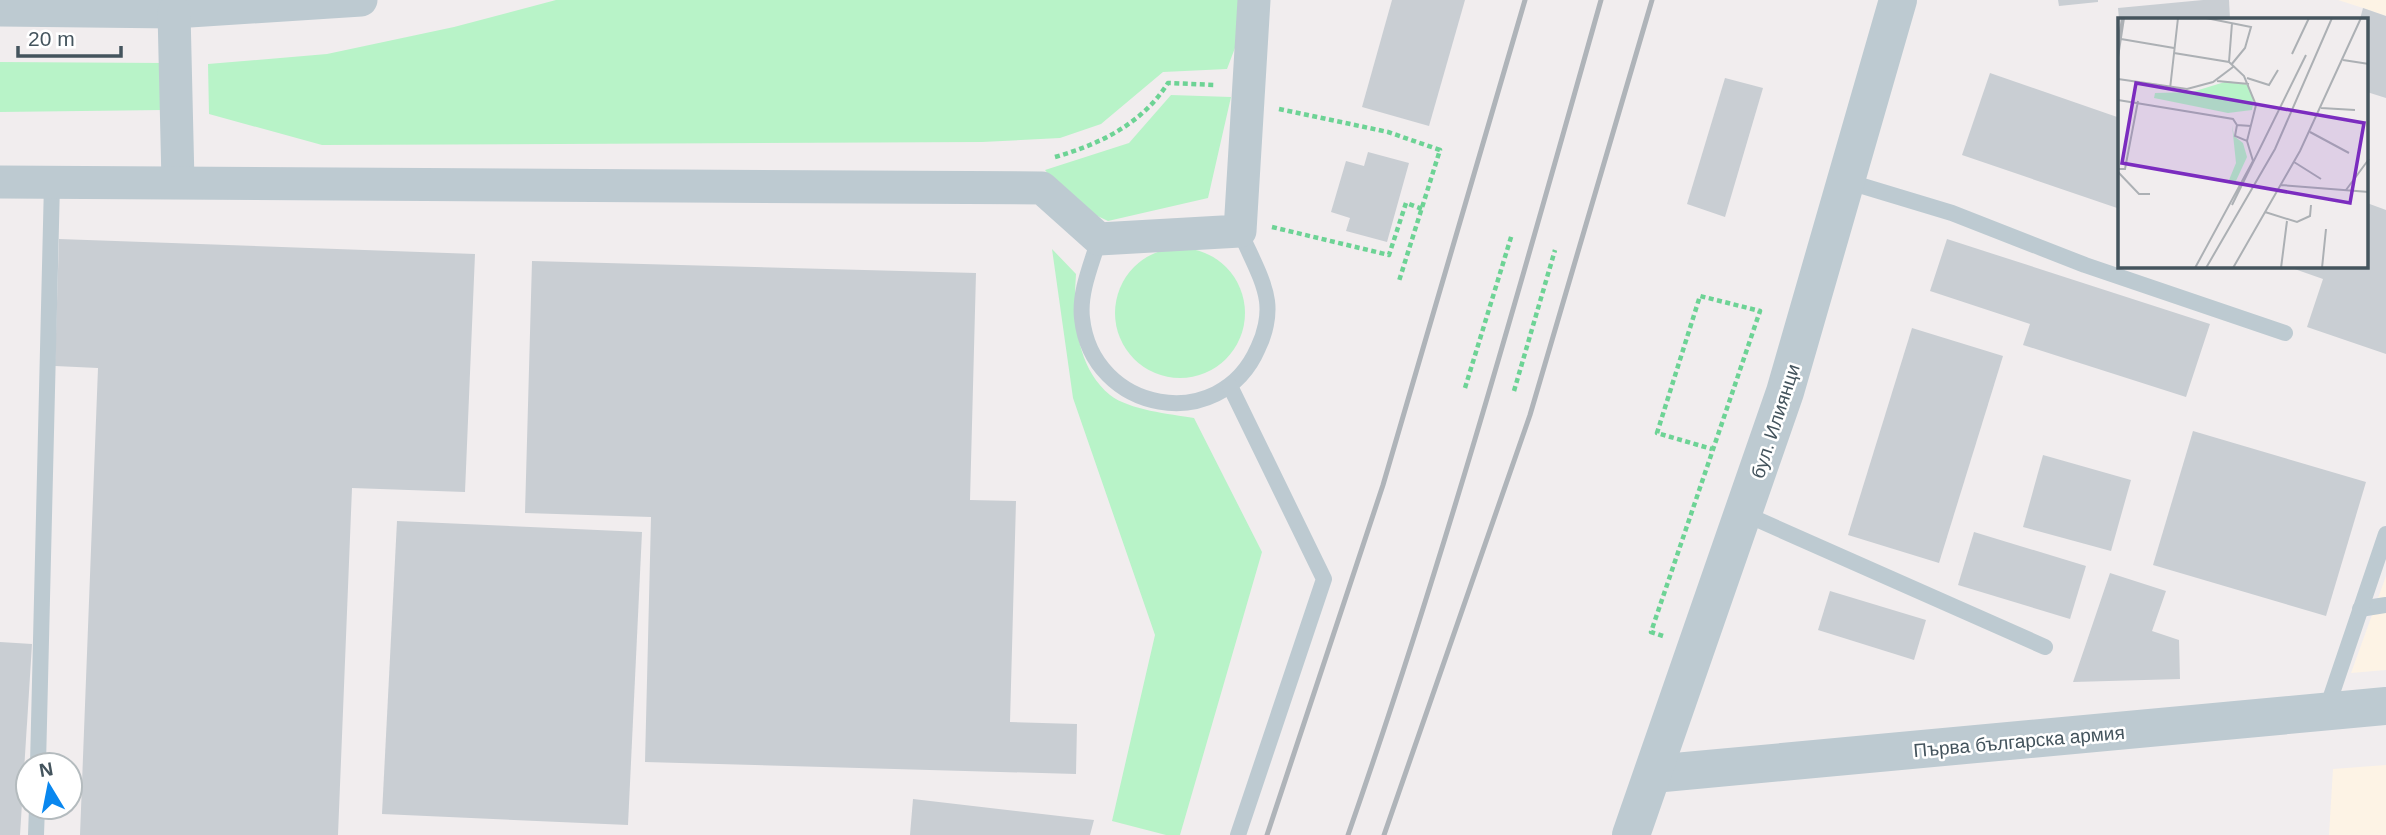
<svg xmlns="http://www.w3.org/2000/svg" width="2386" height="835" font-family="Helvetica,sans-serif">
<rect width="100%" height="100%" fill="#f1edee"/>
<g fill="#fdf3e5">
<path d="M2338 0H2386V16L2363 8Z"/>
<path d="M2386 576V670L2351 673Z"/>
<path d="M2386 765V835H2329L2333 769Z"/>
</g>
<g fill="#b8f3c8">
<path d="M556 0H1238V40L1227 69 1163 72 1101 124 1060 138 982 142 322 145 209 114 208 64 327 54 454 27Z"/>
<path d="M0 62 164 63 163 110 0 112Z"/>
<path d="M1171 95 1231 97 1208 198 1108 221 1074 205 1045 170 1129 143Z"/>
<circle cx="1180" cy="313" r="65"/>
<path d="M1052 249 1076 274C1073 315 1075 366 1110 395 1129 410 1170 414 1194 418L1262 552 1180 835H1166L1112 821 1155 635 1073 398Z"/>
</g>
<g fill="#c9ced3">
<path d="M1392 0H1465L1429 126 1362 107Z"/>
<path d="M2058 0H2098V2L2059 6Z"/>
<path d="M2203 0H2229L2230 19H2119L2118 8Z"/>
<path d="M2363 8 2386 16V98L2367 92V19H2360Z"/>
<path d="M1990 73 2120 118V209L1962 155Z"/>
<path d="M1725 78 1763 88 1725 217 1687 204Z"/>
<path d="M1368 152 1409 163 1387 242 1346 231 1350 218 1331 212 1346 161 1364 166Z"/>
<path d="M2367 203 2386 210V354L2307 327 2323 279 2286 266H2367Z"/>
<path d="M59 239 475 254 465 492 352 488 338 835H80L98 368 55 366Z"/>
<path d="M1947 239 2210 324 2186 397 2023 345 2030 324 1930 291Z"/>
<path d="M532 261 976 273 970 500 1016 501 1010 722 1077 724 1076 774 645 762 651 517 525 513Z"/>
<path d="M1912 328 2003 356 1939 563 1848 535Z"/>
<path d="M2193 431 2366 482 2326 616 2153 565Z"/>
<path d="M2043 455 2131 480 2111 551 2023 527Z"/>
<path d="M397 521 642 532 628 825 382 814Z"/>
<path d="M1974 532 2086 566 2070 619 1958 585Z"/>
<path d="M2110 573 2166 591 2152 631 2179 640 2180 679 2073 682Z"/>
<path d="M1830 591 1926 620 1914 660 1818 630Z"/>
<path d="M0 642 32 644 20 835H0Z"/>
<path d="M913 799 1094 820 1090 835H910Z"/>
</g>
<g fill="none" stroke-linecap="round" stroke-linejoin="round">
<g stroke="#6dd395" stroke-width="4.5" stroke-dasharray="5 3.5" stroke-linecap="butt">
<path d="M1279 109 1388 132 1440 150 1399 281"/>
<path d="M1055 157C1100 144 1142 124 1168 83L1216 85"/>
<path d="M1272 227 1389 255 1406 203 1422 209"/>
<path d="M1465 388 1512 234"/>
<path d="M1514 391 1555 250"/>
<path d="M1663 636 1651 632 1760 311 1700 296 1657 433 1712 449"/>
</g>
<g stroke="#bdcad1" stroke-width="16">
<path d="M1846 181 1952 213 2085 265 2285 333"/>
<path d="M1099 239C1092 263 1079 292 1082 318 1092 413 1220 436 1258 348 1265 334 1269 316 1267 301 1264 278 1248 252 1240 231"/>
<path d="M1230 386 1324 579 1238 835"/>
<path d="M1745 514 2045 647"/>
<path d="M2360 609 2386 605"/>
<path d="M2326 711 2386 534"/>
<path d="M38 765 52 183"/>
<path d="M36 835 37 807"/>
</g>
<g stroke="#bdcad1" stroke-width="33">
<path d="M0 10 174 12 361 0"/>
<path d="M174 12 178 182"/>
<path d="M0 182 1042 188 1099 239 1240 231 1254 0"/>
</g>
<g stroke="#bdcad1" stroke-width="38">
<path d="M1653 774 2386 706"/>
<path d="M1631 835 1785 392 1898 0"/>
</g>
<g stroke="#afb4b9" stroke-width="5">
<path d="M1267 835 1383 485 1525 0"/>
<path d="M1348 835C1444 560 1522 280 1601 0"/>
<path d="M1384 835 1530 415 1652 0"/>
</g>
</g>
<g text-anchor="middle" stroke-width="5" stroke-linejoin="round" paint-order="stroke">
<g font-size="19" fill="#44545d" stroke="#fff">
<text transform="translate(1775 421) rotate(-72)" y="7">бул. Илиянци</text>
<text transform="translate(2019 741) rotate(-5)" y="7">Първа българска армия</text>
</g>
</g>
<g transform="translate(2118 18)">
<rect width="250" height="250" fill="#f1edee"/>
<path d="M110 63 130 67 136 81 134 92 110 95 36 80 37 75 74 74ZM114 107 116 118 125 125 129 139 117 165 111 162 118 145Z" fill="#b8f3c8"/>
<path fill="none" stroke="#acb0b4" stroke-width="2" d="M88 0 133 9 127 30 113 47M3 21 56 30M0 26 4 0M56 35 111 44 126 58 138 87 129 123 117 118 119 107M174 36 191 0M0 39 6 0M225 42 251 46M111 44 114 5M129 60 151 67 160 52M0 61 69 71 95 64 115 49M99 63 131 66M52 71 60 0M0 82 115 101 119 107 133 108M203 90 237 92M192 114 231 135M176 144 203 161M0 151H7L20 83M0 154 21 176H32M163 167 251 174M228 172 251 141M114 187 188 37M147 194 179 204 192 198 193 187M77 250 135 143 129 123M88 250 157 131 214 0M115 250 182 133 243 0M163 250 169 203M204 250 208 211"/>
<path fill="#7b2cbf" fill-opacity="0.15" stroke="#7b2cbf" stroke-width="3.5" d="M18 65 246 105 232 185 4 145Z"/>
<rect width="250" height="250" fill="none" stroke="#44545d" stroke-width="3.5"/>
</g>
<g transform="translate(49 786) rotate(350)"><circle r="33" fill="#ffffff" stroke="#b4bbbe" stroke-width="2"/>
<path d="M0-5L12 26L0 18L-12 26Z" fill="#0987ef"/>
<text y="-10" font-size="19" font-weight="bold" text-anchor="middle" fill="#44545d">N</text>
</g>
<path d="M18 46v10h103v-10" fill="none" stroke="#44545d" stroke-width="3.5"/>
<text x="28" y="46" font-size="21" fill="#44545d" stroke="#ffffff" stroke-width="5" paint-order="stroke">20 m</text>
</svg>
